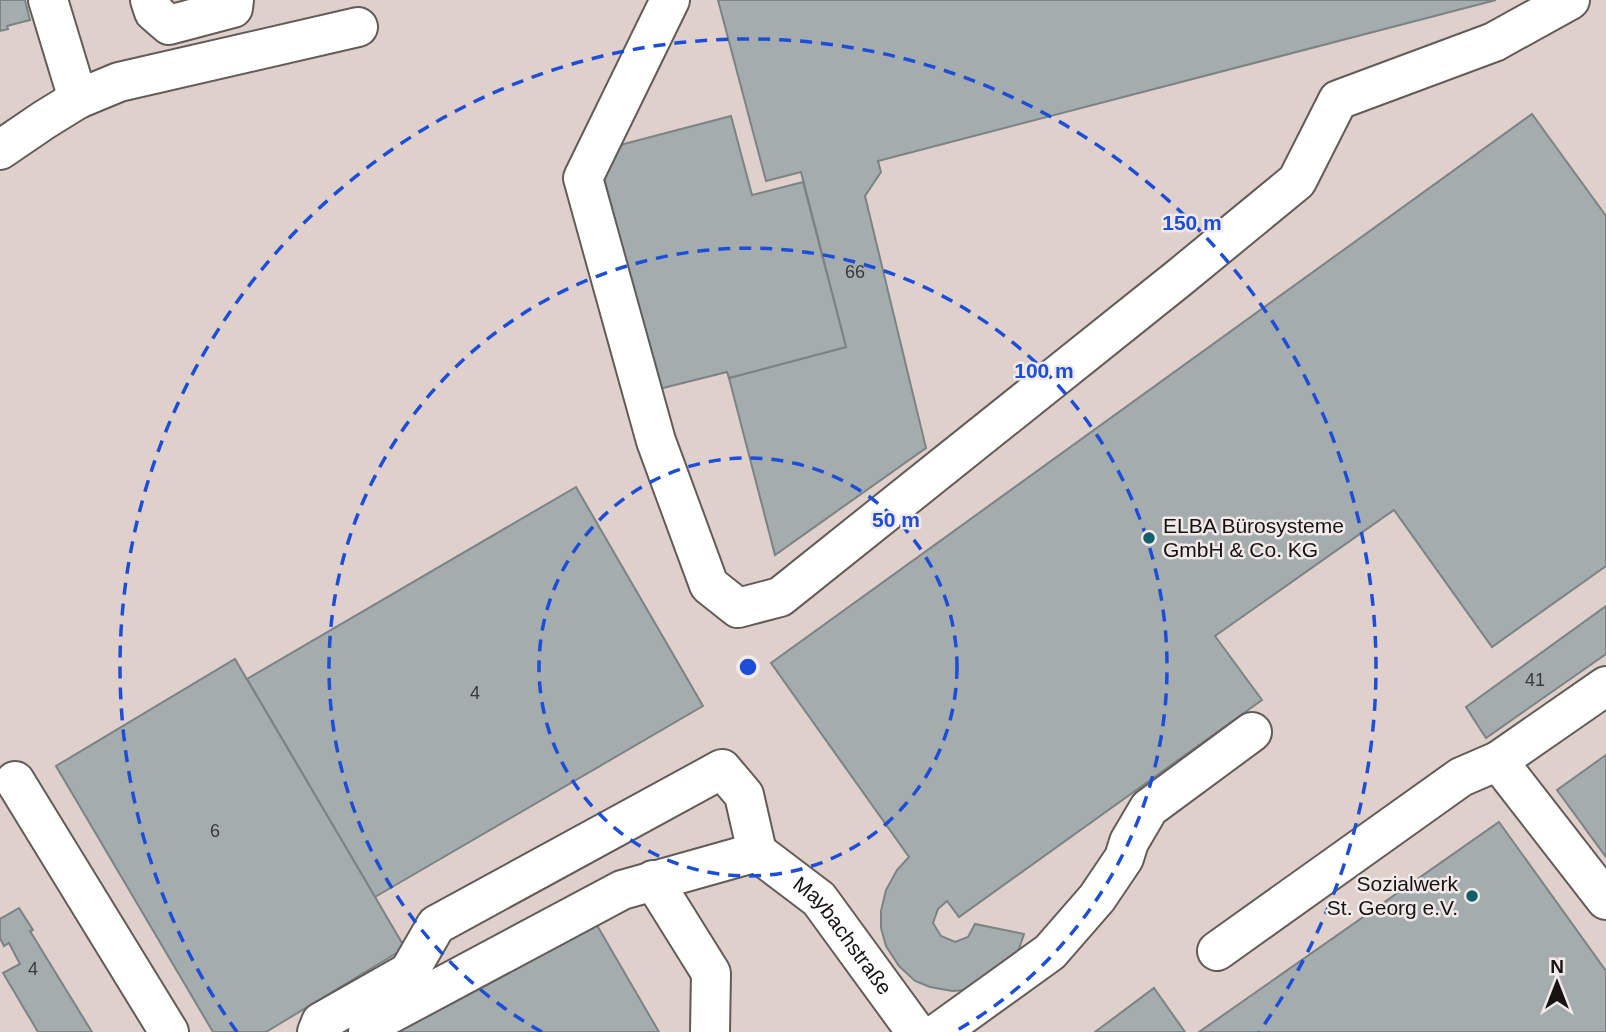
<svg xmlns="http://www.w3.org/2000/svg" width="1606" height="1032" font-family="Arial,sans-serif">
<rect width="100%" height="100%" fill="#e5dddb"/>
<rect fill="#e0d0cb" x="0" y="0" width="1606" height="1032"/>
<g fill="#a4acae" stroke="#7b8384" stroke-width="2">
<path d="M0 0H25L30 20 7 26 8 29 0 31Z"/>
<path d="M718 0H1496L878 161 881 172 865 196 926 448 775 555 729 378 846 347 801 172 766 181Z"/>
<path d="M1532 114 1606 216V566L1492 647 1394 510 1215 636 1262 700 959 917 947 901 938 909 933 923 941 936 955 942 968 937 975 924 1024 934 1018 952 969 990 952 991 930 987 915 981 899 966 886 946 881 928V911L886 890 897 870 909 857 771 663Z"/>
<path d="M731 116 752 195 803 182 846 347 729 378 727 372 659 389 597 151Z"/>
<path d="M576 487 703 706 375 897 247 679Z"/>
<path d="M1606 606V654L1486 738 1466 707Z"/>
<path d="M235 659 405 948 266 1032H213L56 766Z"/>
<path d="M1606 755V857L1557 790Z"/>
<path d="M1499 822 1606 971V1032H1199Z"/>
<path d="M19 908 33 930 30 931 92 1032H38L3 973 20 964 9 943 4 946 0 938V919Z"/>
<path d="M591 915 659 1032H389Z"/>
<path d="M1154 988 1185 1032H1095Z"/>
</g>
<g fill="none" stroke-linecap="round" stroke-linejoin="round">
<g stroke="#625c59" stroke-width="42">
<g id="minor">
<path d="M48 0 78 99"/>
<path d="M150 0 154 12 169 25 233 8 234 0"/>
<path d="M670 0 583 178 656 441 709 585 738 608 780 597 1179 278 1297 181 1338 100 1494 42 1570 0"/>
<path d="M0 150 44 120 78 99 119 82 358 27"/>
<path d="M1606 686 1498 761 1606 900"/>
<path d="M15 781 169 1032"/>
<path id="s1" d="M757 852 819 899 916 1032"/>
<path d="M653 880 711 973 710 1032"/>
<path d="M1217 951 1461 777 1498 761"/>
<path d="M317 1032 321 1022 409 972 436 925 722 769 744 795 757 852"/>
<path d="M368 1032 373 1023 622 890 757 852"/>
<path d="M939 1032 1050 952 1097 898 1124 858 1129 842 1149 808 1252 732"/>
</g>
</g>
<use href="#minor" stroke="#fff" stroke-width="38"/>
</g>
<g fill="none" stroke="#1d4ed8" stroke-width="3.5" stroke-dasharray="12 9">
<circle cx="748" cy="667" r="209"/>
<path d="M542 1032A419 419 0 1 1 954 1032"/>
<path d="M237 1032A628 628 0 1 1 1259 1032"/>
</g>
<g fill="#12616a" stroke="#f2eae8" stroke-width="2.5">
<circle cx="1149" cy="538" r="7"/>
<circle cx="1472" cy="896" r="7"/>
</g>
<g text-anchor="middle" stroke-width="5" stroke-linejoin="round" paint-order="stroke">
<g font-size="18" fill="#3a3939">
<text x="855" y="278">66</text>
<text x="1535" y="686">41</text>
<text x="475" y="699">4</text>
<text x="215" y="837">6</text>
<text x="33" y="975">4</text>
</g>
<g font-size="21" fill="#161312" stroke="#f2eae8" text-anchor="start">
<text x="1163" y="533">ELBA Bürosysteme<tspan x="1163" dy="24">GmbH &amp; Co. KG</tspan></text>
<text x="1458" y="891" text-anchor="end">Sozialwerk<tspan x="1458" dy="24">St. Georg e.V.</tspan></text>
</g>
<g font-size="21" fill="#161312" stroke="#f2eae8">
<text dy="7" stroke="none"><textPath href="#s1" startOffset="121">Maybachstraße</textPath></text>
</g>
</g>
<circle cx="748" cy="667" r="10" fill="#1d4ed8" stroke="#f2eae8" stroke-width="3.5"/>
<g font-size="21" text-anchor="middle" font-weight="bold" fill="#1d4ed8" stroke="#f2eae8" stroke-width="5" stroke-linejoin="round" paint-order="stroke">
<text x="1192" y="230">150 m</text>
<text x="1044" y="378">100 m</text>
<text x="896" y="527">50 m</text>
</g>
<g transform="translate(1557 983)" stroke="#f2eae8" stroke-width="5" paint-order="stroke">
<path d="M0-5L12 26L0 18L-12 26Z" fill="#161312"/>
<text y="-10" font-size="19" font-weight="bold" text-anchor="middle" fill="#161312">N</text>
</g>
</svg>
